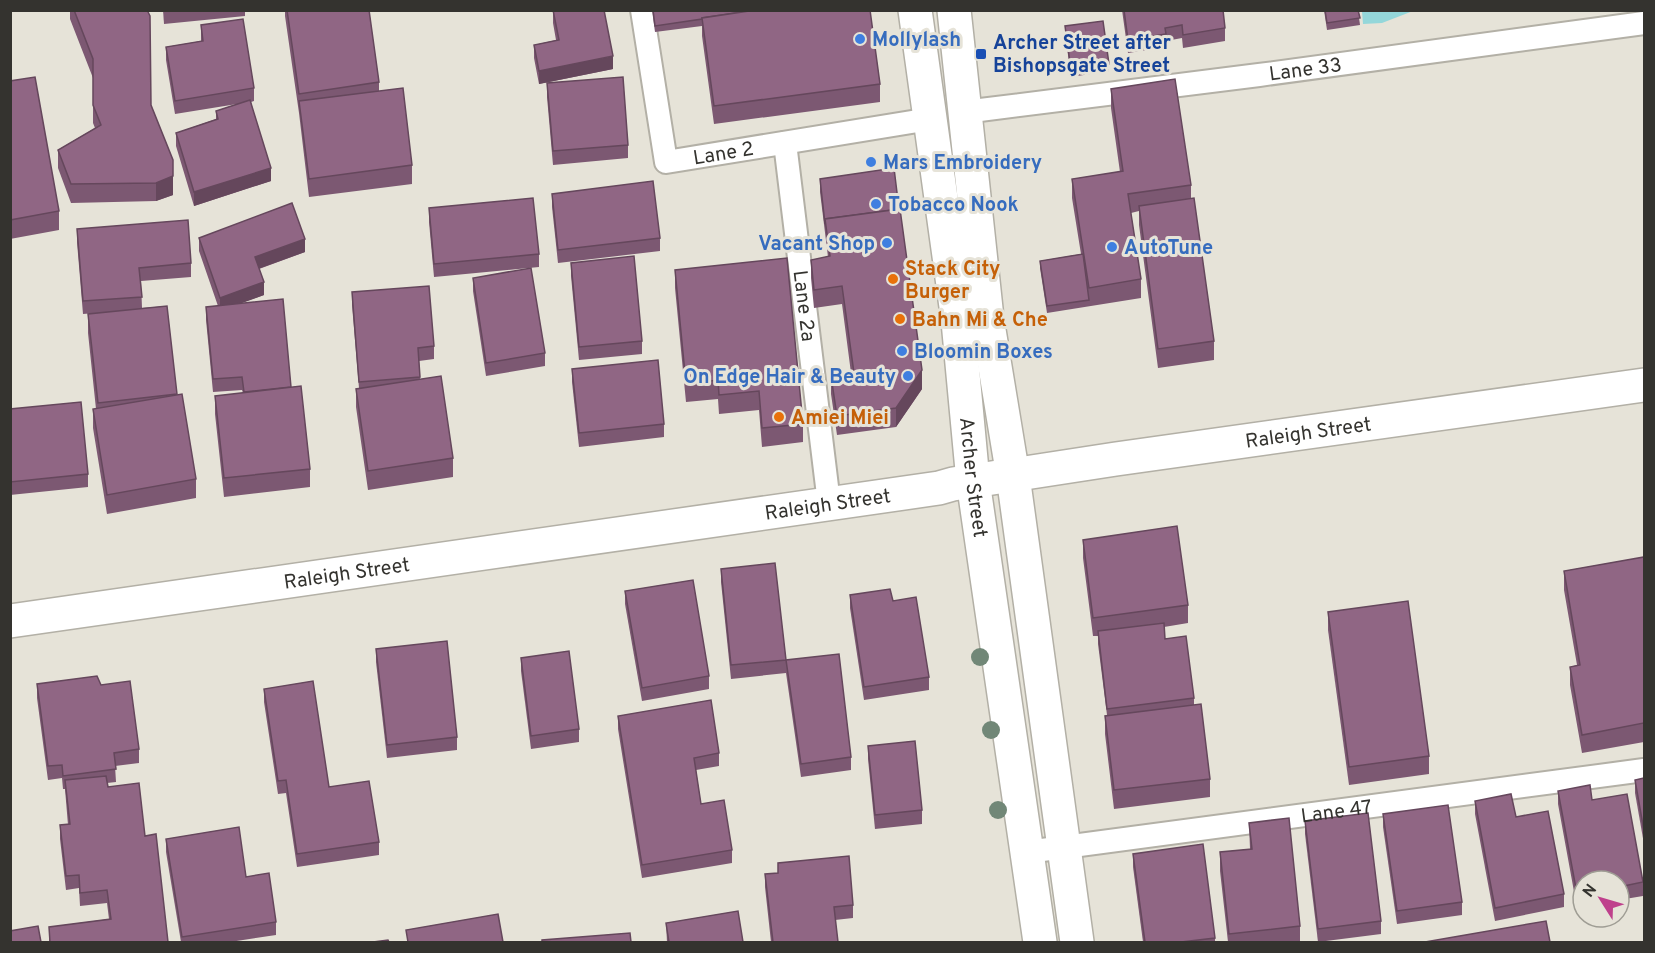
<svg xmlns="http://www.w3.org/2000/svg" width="1655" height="953" font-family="Overpass,sans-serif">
<rect width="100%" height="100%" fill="#e6e3d8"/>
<path fill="#94d7da" d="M1362 11V10L1413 11 1382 23 1363 24Z"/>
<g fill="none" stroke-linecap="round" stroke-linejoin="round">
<g stroke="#b3b0a6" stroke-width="26">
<g id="lane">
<path id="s1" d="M642 10 666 162 930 119"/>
<path id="s2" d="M964 112 1259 75 1644 23"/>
<path id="s3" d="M785 143 829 503"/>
<path id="s4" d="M1027 852 1644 770"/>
</g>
</g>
<g stroke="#b3b0a6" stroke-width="36">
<g id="street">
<path id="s5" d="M10 621 939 488 953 484 1116 459 1644 385"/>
</g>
</g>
<g stroke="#b3b0a6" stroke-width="36">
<g id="secondary">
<path id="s6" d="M915 10 958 321 973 481 1040 942"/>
<path d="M954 10 987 318 1013 476 1077 942"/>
</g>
</g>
<use href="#lane" stroke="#fff" stroke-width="22"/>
<use href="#street" stroke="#fff" stroke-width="33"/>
<use href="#secondary" stroke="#fff" stroke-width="33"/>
</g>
<g fill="#718777">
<circle cx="980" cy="657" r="9"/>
<circle cx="991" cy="730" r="9"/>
<circle cx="998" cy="810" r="9"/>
</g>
<g fill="#7c5872">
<path d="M70 10H147L151 105 173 195 156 201 71 203 58 168V150L95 128 93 123V78L70 19Z"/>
<path d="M163 10H245V16L164 24Z"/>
<path d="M285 10H369L379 82V91L412 165V184L309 197 299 113 285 16Z"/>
<path d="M553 10 613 69 539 84 534 58V45L556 40 553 23Z"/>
<path d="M652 10H870L880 84V102L714 124 702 36V26L655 32Z"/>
<path d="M1122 10H1223L1225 28V41L1183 48 1182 38 1166 41V47L1128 53Z"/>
<path d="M1324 10H1358L1360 25 1327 30Z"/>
<path d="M201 25 254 88V101L251 102 271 181 194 206 176 146V133L216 119V111L237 104 175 114 166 60V47L201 41Z"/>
<path d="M1065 26 1109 64V71L1071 77 1065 33Z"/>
<path d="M10 81 59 211V230L10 239Z"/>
<path d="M547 83 628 145V158L553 165 547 97Z"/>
<path d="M1111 89 1191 185V199L1214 341V360L1158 368 1139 225V211L1131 213 1141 279V298L1047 313 1040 268V261L1081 254 1072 198V179L1120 172 1111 108Z"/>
<path d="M820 179 922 389 896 427 837 435 831 394V376L851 373 842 304 814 308 811 278V260L828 257 820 192Z"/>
<path d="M552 194 660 238V251L558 263 552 207Z"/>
<path d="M429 208 539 254V267L434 277 429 222Z"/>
<path d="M77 229 191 263V277L141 281 142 308 167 306 177 395 196 479V498L107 514 93 428V409H96L88 333V314L95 313 83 314 77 242Z"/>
<path d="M199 238 305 252 259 269 264 295 241 303 291 387 310 469V487L224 497 215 414V396L243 393 242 390 213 392 206 320V307L218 306 199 251Z"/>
<path d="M571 263 642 341V354L579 360 571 276Z"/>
<path d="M675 270 803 424V442L762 447 759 410 719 414 718 399 686 402 675 288Z"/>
<path d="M473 278 545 353V366L486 376 473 291Z"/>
<path d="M352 292 434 346V359L419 361 420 379 453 458V477L368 490 356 407V389L359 388 352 305Z"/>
<path d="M572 369 664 424V437L579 447 572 382Z"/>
<path d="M10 409 88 474V487L10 495Z"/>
<path d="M1083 540 1188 605V623L1164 627 1165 639 1194 698V705L1210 779V797L1114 809 1105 734V716L1107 715 1098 644V636H1093L1083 558Z"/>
<path d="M1644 557V742L1582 753 1570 685V667L1577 665 1564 590V571Z"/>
<path d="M721 569 786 660 851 757V770L801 777 786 673 731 679 721 582Z"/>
<path d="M625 591 709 676V689L642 701 625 604Z"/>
<path d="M850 595 893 601 929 677V690L864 700 850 608Z"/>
<path d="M1328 612 1429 756V774L1349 785 1328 630Z"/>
<path d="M376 649 457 737V750L387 758 376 662Z"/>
<path d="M521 658 579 729V742L531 749 521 671Z"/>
<path d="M37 684 101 685 139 749V763L115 766 116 782 107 783 108 787 145 836 168 942H49V927L109 919 107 903 80 906 79 888 66 890 60 839V825H68L65 789H63L62 778 48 780 37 698Z"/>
<path d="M264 689 329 787 379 842V855L297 867 286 793 278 794 264 702Z"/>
<path d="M618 716 719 753V766L696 770 701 804 732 850V863L642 878 618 729Z"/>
<path d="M868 746 922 810V824L875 829 868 759Z"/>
<path d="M1644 778V844L1635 793V780Z"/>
<path d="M1558 791 1592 800 1643 882V896L1619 900V881H1583V906L1577 908 1558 804Z"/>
<path d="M1475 801 1516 817 1564 894V907L1495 921 1475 814Z"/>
<path d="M1383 814 1462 902V915L1397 924 1383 827Z"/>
<path d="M1305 821 1381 921V934L1318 942 1305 834Z"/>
<path d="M1249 823 1300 926V942H1228L1220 871V852L1250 849Z"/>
<path d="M166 839 246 877 276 922V935L230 942H181L166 852Z"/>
<path d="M1133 854 1215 938V942H1143L1133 867Z"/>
<path d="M778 863 853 905V918L835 920 838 942H771L765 887V874L778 873Z"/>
<path d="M666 923 743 942H667Z"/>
</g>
<g fill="#65475c">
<path d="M613 56V69L539 84V71Z"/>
<path d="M271 168V181L194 206V192Z"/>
<path d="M173 176V195L156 201V183Z"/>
<path d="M305 239V252L255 270V257Z"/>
<path d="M264 282V295L220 311V298Z"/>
<path d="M922 370V389L896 427V408Z"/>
</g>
<g fill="#906684" stroke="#65475c" stroke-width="1.5">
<path d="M74 10H147L150 16 151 105 173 160V176L156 183 71 184 58 150 101 125 93 105V59Z"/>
<path d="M287 10H369L379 82 299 94Z"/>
<path d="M553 10H604L613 56 539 71 534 45 559 40Z"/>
<path d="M653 10H756L702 18V19L655 26Z"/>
<path d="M756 10H870L880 84 714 106 702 18Z"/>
<path d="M1124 10H1223L1225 28 1183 35 1182 25 1165 28 1166 34 1128 40Z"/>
<path d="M1325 10H1358L1360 18 1327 23Z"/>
<path d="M243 19 254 88 175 101 166 47 203 41 201 25Z"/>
<path d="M1103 21 1109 64 1071 70 1065 26Z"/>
<path d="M35 77 59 211 10 220V81Z"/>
<path d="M623 77 628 145 553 151 547 83Z"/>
<path d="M1175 79 1191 185 1128 194 1141 279 1089 288 1072 179 1123 171 1111 89Z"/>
<path d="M403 88 412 165 309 179 299 101Z"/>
<path d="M250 100 271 168 194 192 176 133 218 119 216 111Z"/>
<path d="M894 168 899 209 825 219V224L820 179Z"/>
<path d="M653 181 660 238 558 250 552 194Z"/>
<path d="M533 198 539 254 434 264 429 208Z"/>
<path d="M1194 198 1214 341 1158 349 1139 206Z"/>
<path d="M292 203 305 239 255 257 264 282 220 298 199 238Z"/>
<path d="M900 209 922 370 896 408 837 416 831 376 854 373 842 286 814 290 811 260 830 256 825 219Z"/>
<path d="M188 220 191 263 139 268 142 297 83 301 77 229Z"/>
<path d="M1083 254 1089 300 1047 306 1040 261Z"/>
<path d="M634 256 642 341 579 347 571 263Z"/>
<path d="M787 258 803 424 762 428 759 391 719 395 718 380 686 384 675 270Z"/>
<path d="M531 268 545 353 486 363 473 278Z"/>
<path d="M429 286 434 346 418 348 420 377 359 382 352 292Z"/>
<path d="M283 299 291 387 244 392 242 377 213 379 206 307Z"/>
<path d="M167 306 177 394 98 403 88 314Z"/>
<path d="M658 360 664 424 579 433 572 369Z"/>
<path d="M441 376 453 458 368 471 356 389Z"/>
<path d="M301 386 310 469 224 478 215 396Z"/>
<path d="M182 394 196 479 107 495 93 409Z"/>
<path d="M81 402 88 474 10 482V409Z"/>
<path d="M1177 526 1188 605 1093 618 1083 540Z"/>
<path d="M1644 557V723L1582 735 1570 667 1580 665 1564 571Z"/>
<path d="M775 563 786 660 731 665 721 569Z"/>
<path d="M693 580 709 676 642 688 625 591Z"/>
<path d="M890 589 893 601 916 597 929 677 864 687 850 595Z"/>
<path d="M1408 601 1429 756 1349 767 1328 612Z"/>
<path d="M1164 623 1165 639 1186 636 1194 698 1107 709 1098 631Z"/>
<path d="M447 641 457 737 387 745 376 649Z"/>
<path d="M569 651 579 729 531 736 521 658Z"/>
<path d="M839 654 851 757 801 764 786 660Z"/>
<path d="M97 676 101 685 130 681 139 749 114 753 116 769 63 776 62 765 48 766 37 684Z"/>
<path d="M313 681 329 787 369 781 379 842 297 854 286 780 278 781 264 689Z"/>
<path d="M711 700 719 753 694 758 701 804 724 800 732 850 642 865 618 716Z"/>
<path d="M1201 704 1210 779 1114 790 1105 716Z"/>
<path d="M915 741 922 810 875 815 868 746Z"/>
<path d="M106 776 108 787 139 783 145 836 156 834 168 942H50L49 927 111 919 107 890 80 893 79 875 66 876 60 825 70 824 65 780Z"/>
<path d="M1644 778V831L1635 780Z"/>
<path d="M1590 785 1592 800 1627 794 1643 882 1619 887V881H1583V893L1577 894 1558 791Z"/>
<path d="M1511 794 1516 817 1548 811 1564 894 1495 908 1475 801Z"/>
<path d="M1448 805 1462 902 1397 911 1383 814Z"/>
<path d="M1368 813 1381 921 1318 929 1305 821Z"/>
<path d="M1289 818 1300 926 1229 934 1220 852 1252 849 1249 823Z"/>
<path d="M239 827 246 877 269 873 276 922 182 937 166 839Z"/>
<path d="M1203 844 1215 938 1181 942H1145L1133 854Z"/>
<path d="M849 856 853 905 834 907 838 942H773L765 874 778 873V863Z"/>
<path d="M738 911 743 942H669L666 923Z"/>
<path d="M498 914 503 942H408L406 930Z"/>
<path d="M1546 921 1550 942H1425Z"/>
<path d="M38 926 41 942H10V931Z"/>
<path d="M630 933 631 942H542V940Z"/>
<path d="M388 940 389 942H373Z"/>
</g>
<g fill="#3f7fe0" stroke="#e6e3d8" stroke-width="2">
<circle cx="860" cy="39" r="6"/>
<circle cx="871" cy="162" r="6"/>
<circle cx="876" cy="204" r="6"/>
<circle cx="887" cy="243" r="6"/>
<circle cx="1112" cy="247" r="6"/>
<circle cx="902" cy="351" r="6"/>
<circle cx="908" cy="376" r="6"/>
</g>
<rect fill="#1a4fb4" stroke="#e6e3d8" stroke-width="2" x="975" y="48" width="12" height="12" rx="3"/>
<g fill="#e8710a" stroke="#e6e3d8" stroke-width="2">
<circle cx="893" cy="279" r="6"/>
<circle cx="900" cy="319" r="6"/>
<circle cx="779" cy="417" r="6"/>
</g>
<g text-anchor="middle" stroke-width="6" stroke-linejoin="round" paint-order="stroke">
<g font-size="20" font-weight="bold" fill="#366cbe" stroke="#e6e3d8" text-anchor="start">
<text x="872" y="46">Mollylash</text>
<text x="883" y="169">Mars Embroidery</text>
<text x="888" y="211">Tobacco Nook</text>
<text x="875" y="250" text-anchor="end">Vacant Shop</text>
<text x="1124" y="254">AutoTune</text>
<text x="914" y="358">Bloomin Boxes</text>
<text x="896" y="383" text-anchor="end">On Edge Hair &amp; Beauty</text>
</g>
<g font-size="20" font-weight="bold" fill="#164399" stroke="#e6e3d8" text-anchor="start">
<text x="993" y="49">Archer Street after<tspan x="993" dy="23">Bishopsgate Street</tspan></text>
</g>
<g font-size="20" fill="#34332f" stroke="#e6e3d8">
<text dy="7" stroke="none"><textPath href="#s2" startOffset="344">Lane 33</textPath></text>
<text dy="7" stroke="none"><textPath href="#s1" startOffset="212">Lane 2</textPath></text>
<text dy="7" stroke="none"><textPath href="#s3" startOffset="164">Lane 2a</textPath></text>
<text dy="7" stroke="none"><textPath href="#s5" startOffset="1312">Raleigh Street</textPath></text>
<text dy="7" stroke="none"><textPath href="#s6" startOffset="471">Archer Street</textPath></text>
<text dy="7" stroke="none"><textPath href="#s5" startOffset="826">Raleigh Street</textPath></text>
<text dy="7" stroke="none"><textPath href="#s5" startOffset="340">Raleigh Street</textPath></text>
<text dy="7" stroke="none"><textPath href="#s4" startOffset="312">Lane 47</textPath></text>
</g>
<g font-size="20" font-weight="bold" fill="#c56008" stroke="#e6e3d8" text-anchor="start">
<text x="905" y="275">Stack City<tspan x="905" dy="23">Burger</tspan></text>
<text x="912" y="326">Bahn Mi &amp; Che</text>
<text x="791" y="424">Amiei Miei</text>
</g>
</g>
<rect width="1655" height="953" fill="none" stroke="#34332f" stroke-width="24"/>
<g transform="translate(1601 899) rotate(307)"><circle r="28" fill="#e6e3d8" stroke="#9f9d94" stroke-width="1.5"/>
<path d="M0-4.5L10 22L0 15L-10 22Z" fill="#bf408c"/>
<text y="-9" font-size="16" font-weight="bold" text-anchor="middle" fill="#34332f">N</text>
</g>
</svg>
